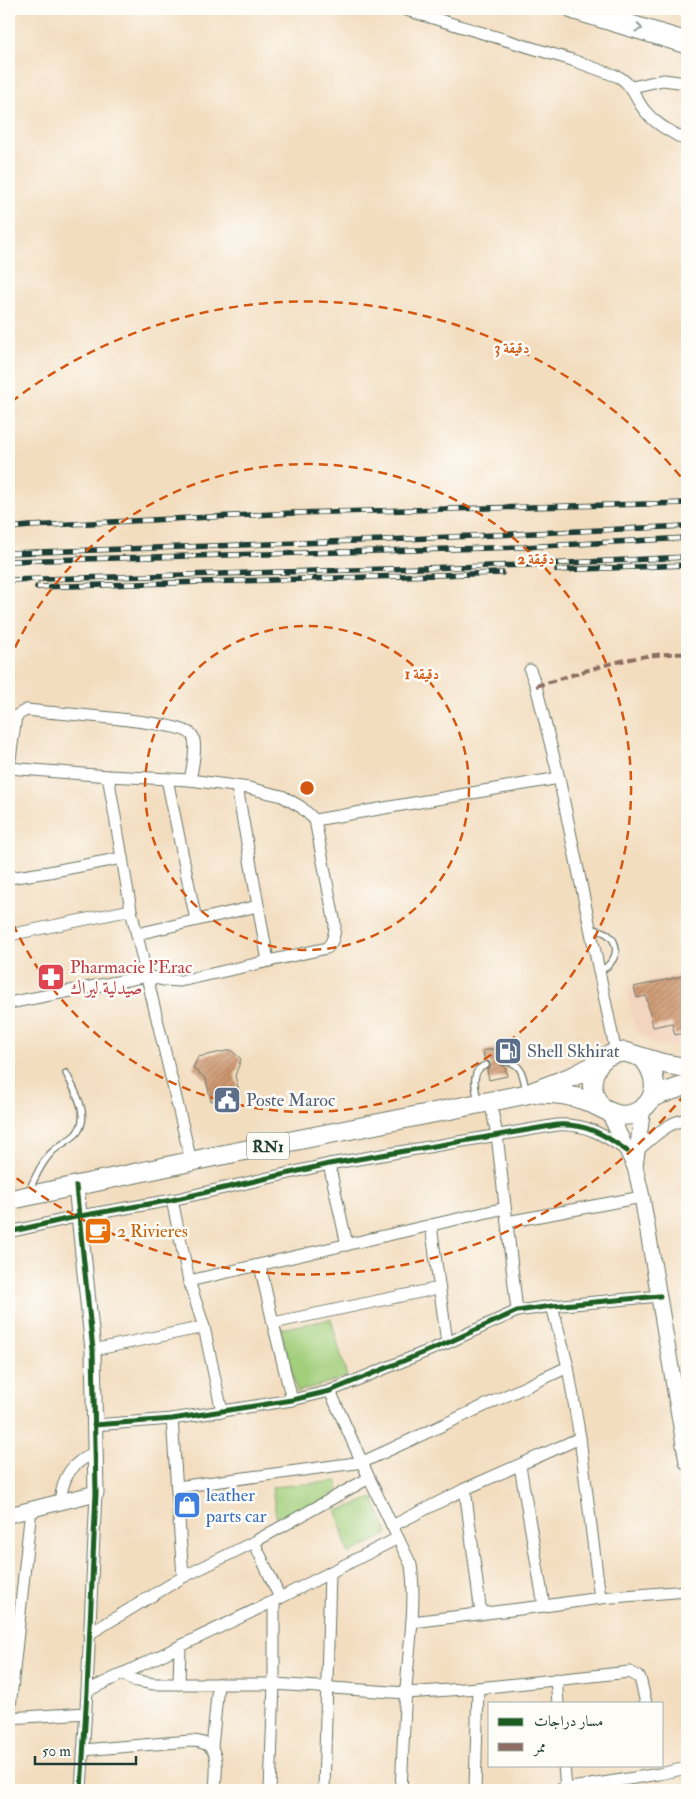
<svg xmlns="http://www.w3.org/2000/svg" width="696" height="1799" font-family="'IM FELL Double Pica',Amiri,serif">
<defs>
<pattern id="building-hatch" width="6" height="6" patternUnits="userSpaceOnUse" patternTransform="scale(1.25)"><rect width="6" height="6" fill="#cf9870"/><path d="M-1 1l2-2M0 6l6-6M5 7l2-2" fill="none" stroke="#a77d5d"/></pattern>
</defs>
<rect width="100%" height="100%" fill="#fdfcf7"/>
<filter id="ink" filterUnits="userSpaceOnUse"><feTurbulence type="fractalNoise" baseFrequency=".02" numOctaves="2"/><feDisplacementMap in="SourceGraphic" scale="10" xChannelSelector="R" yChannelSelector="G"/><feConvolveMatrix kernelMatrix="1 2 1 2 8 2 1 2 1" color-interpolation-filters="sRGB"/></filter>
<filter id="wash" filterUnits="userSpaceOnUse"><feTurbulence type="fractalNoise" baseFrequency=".0096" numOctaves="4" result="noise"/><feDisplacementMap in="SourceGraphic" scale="20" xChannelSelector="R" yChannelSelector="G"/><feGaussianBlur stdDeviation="1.12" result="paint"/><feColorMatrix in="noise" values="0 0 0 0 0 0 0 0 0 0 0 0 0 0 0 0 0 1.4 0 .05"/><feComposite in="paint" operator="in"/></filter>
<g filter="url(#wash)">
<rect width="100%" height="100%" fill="#f3ddbf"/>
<path fill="#f3d4bf" d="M687 972V1046H658L635 1029 626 986Z"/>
<g fill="#a3cf7c" stroke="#618658">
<path d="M331 1319 347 1377 297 1392 281 1329Z"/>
<path d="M338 1481 339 1490 278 1530 272 1487Z"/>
<path d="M373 1498 388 1534 348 1554 337 1511Z"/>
</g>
<g id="blocks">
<g fill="url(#building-hatch)">
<path d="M687 975V1032L675 1035 672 1023 653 1027 646 996 637 998 634 987Z"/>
<path d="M502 1047 504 1058 500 1062 502 1066 505 1067 507 1076 489 1080 487 1070 490 1067V1063L488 1061H485L483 1051Z"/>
<path d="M231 1050 241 1059 235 1076 240 1095 211 1101 206 1079 193 1068 198 1057Z"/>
</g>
</g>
</g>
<g filter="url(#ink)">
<use href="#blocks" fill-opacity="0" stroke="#697565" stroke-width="1"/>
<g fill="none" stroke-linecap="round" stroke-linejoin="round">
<g stroke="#697565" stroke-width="8">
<g id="service">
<path d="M591 929C619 931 625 958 600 971"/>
<path d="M505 1062C522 1061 523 1077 526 1090"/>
<path d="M478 1102C476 1089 469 1070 486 1065"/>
<path d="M28 1192C35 1179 41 1162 52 1152 59 1145 69 1141 76 1134 92 1116 74 1090 66 1073"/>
</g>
</g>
<g stroke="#697565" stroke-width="13">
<g id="minor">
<path d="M403 9 572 60 619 77C633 85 635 99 645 111 656 125 672 132 687 141"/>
<path d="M632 87 663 80 687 83"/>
<path d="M530 670 536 686 559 778 616 1053"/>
<path d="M9 766 16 716 26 710 37 711C61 714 182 721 192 735 198 743 192 770 190 780"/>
<path d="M9 768 108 776 190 780 249 788 282 796 301 807 315 820 559 778"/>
<path d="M108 776 131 910 191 1161"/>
<path d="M167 779 196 920"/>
<path d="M237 787 268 961"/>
<path d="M9 878 49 872 122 858"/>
<path d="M137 934 258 906"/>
<path d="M9 935 131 910"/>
<path d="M9 1003 147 976 163 980 180 981 327 948C334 941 335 933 335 924L315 820"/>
<path d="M490 1101 497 1135 517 1311"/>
<path d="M636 1152C652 1138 666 1123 687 1119"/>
<path d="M329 1164 347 1245"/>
<path d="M172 1200 189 1281 204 1327 222 1412"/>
<path d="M507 1222 642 1197"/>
<path d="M431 1225 447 1343"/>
<path d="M9 1232 80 1216 172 1200 329 1164 557 1125C585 1123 605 1135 627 1151"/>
<path d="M260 1265 273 1323 292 1400"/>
<path d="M189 1281 505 1208"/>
<path d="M552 1306 568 1367 580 1438 600 1598"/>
<path d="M273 1323 439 1288"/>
<path d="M93 1350 204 1327"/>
<path d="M330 1391 369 1478 411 1565C416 1601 410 1640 407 1676 404 1714 403 1752 401 1790"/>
<path d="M172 1419 183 1577"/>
<path d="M94 1425 172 1419 292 1400 330 1391 447 1343 517 1311 552 1306 660 1296"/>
<path d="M520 1466 544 1606"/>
<path d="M177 1487 363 1462 568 1367"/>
<path d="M465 1489 481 1614"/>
<path d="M60 1502C63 1475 71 1464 95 1452"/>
<path d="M392 1526 465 1489 580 1438"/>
<path d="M254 1542 280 1598"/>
<path d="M412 1622 544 1606 600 1598 687 1591"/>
<path d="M89 1634 183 1577 254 1542 369 1478"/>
<path d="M123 1673 133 1680 154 1684H274L406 1693 478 1688 630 1672 640 1678 646 1703"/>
<path d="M556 1679 558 1703"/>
<path d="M179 1684 180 1646"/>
<path d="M87 1691 274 1601 398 1538"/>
<path d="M9 1717 31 1509"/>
<path d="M9 1718 86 1713"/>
<path d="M212 1748 218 1684"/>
<path d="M83 1750 190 1741C223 1741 216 1766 215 1790"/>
<path d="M564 1765 566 1789"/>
<path d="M81 1790 87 1691 96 1493"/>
<path d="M270 1790 274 1684V1601"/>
<path d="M324 1790 330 1572"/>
<path d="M475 1790 478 1688"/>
<path d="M559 1790 659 1774 687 1768"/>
</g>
</g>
<g stroke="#697565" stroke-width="17">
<g id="tertiary">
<path d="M609 1113 635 1167 642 1197 687 1462"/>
<path d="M635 1166 643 1108"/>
<path d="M9 1515 96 1493 93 1350 76 1186"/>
</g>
</g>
<g stroke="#697565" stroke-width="21">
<g id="primary">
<path d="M599 1063C589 1079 590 1093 602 1108"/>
<path d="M538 1093C554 1093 570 1095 584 1100 603 1107 619 1123 639 1111 644 1108 649 1103 652 1097 658 1082 652 1069 643 1058"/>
<path d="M652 1097 687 1085"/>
<path d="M9 1200 207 1158 527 1094 576 1075 599 1063 607 1056 616 1053 625 1052 661 1063 687 1068"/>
</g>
</g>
<g stroke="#697565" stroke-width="23">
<path id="motorway" d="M575 9 687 43"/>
</g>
<use href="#service" stroke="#fff" stroke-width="5.5"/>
<use href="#minor" stroke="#fff" stroke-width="11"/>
<use href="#tertiary" stroke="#fff" stroke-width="15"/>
<use href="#primary" stroke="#fff" stroke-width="19"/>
<use href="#motorway" stroke="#fff" stroke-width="21"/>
<g stroke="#1f3d34" stroke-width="5.5">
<g id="rail">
<path d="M9 528 30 526 294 513 687 503"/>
<path d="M9 553 385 540 687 526"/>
<path d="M9 561 523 547 687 538"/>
<path d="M557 570 687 565"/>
<path d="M9 580 526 565 687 557"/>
<path d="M37 587 502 573"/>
</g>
</g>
<use href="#rail" stroke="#fdfcf7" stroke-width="4" stroke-dasharray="11" stroke-linecap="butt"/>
<path stroke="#8d6e63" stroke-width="4" stroke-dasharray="8 4" stroke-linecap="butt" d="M536 686C585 672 636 651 687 654"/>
<g stroke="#fdfcf7" stroke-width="8">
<g id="cycleway">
<path d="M76 1186 93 1350 96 1493 87 1691 81 1790"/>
<path d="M9 1232 80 1216 172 1200 329 1164 557 1125C585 1123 606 1135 627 1151"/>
<path d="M94 1425 172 1419 292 1400 330 1391 447 1343 517 1311 552 1306 660 1296"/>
</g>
</g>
<use href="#cycleway" stroke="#1b5e20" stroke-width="5"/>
</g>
<defs><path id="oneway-chevron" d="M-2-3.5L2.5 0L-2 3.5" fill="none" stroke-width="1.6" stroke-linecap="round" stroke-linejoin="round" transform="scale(1.25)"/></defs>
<use stroke="#8f9e9a" href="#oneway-chevron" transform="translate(639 28) rotate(17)"/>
</g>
<g fill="none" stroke="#d45610" stroke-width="2.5" stroke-dasharray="9 6">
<circle cx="307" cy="788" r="162"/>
<path d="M9 661A324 324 0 1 1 9 915"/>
<path d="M685 1094A486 486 0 0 1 11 1174M11 402A486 486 0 0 1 685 482"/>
</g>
<defs>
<g id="pharmacy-square" transform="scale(1.4375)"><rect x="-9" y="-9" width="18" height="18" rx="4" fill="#e0444e" stroke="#fdfcf7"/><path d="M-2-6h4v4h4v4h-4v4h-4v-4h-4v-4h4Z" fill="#fff"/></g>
<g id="fuel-square" transform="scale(1.4375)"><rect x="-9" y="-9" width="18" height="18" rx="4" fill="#5c6f8a" stroke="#fdfcf7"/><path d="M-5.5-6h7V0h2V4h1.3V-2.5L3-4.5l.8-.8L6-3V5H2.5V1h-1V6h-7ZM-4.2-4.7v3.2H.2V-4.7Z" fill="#fff"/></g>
<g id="civic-square" transform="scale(1.4375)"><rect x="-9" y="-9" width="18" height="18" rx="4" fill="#5c6f8a" stroke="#fdfcf7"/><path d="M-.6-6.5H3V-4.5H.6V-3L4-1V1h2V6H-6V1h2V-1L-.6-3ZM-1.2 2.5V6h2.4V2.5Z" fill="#fff"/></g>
<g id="cafe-square" transform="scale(1.4375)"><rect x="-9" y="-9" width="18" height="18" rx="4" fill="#e8710a" stroke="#fdfcf7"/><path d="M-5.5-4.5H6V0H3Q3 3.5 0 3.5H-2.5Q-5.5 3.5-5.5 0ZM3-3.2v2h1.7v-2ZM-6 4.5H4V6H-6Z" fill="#fff"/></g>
<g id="shop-square" transform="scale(1.4375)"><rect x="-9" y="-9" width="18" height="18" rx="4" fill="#3f7fe0" stroke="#fdfcf7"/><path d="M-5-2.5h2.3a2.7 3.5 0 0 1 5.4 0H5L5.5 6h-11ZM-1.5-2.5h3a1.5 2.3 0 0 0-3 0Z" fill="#fff"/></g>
</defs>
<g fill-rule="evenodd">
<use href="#pharmacy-square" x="51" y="977"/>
<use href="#fuel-square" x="508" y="1051"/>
<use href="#civic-square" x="227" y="1100"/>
<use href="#cafe-square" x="98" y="1231"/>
<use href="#shop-square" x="187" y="1505"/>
</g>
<g text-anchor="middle" stroke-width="5" stroke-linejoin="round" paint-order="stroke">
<rect fill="#fdfcf7" stroke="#62766e" stroke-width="1" x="247" y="1132.5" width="42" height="27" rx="4"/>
<g font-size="16" font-weight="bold" fill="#1f3d34">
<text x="268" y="1152">RN1</text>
</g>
<g font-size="18" fill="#be3a42" stroke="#fdfcf7" text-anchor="start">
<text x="70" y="973">Pharmacie l'Erac<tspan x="70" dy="21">صيدلية ليراك</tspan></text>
</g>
<g font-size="18" fill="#4e5e75" stroke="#fdfcf7" text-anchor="start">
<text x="527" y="1057">Shell Skhirat</text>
<text x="246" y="1106">Poste Maroc</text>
</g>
<g font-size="18" fill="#c56008" stroke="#fdfcf7" text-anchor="start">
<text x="117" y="1237">2 Rivieres</text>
</g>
<g font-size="18" fill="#366cbe" stroke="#fdfcf7" text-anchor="start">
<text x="206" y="1501">leather<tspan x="206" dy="21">parts car</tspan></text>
</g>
</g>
<circle cx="307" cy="788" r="8" fill="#d45610" stroke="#fdfcf7" stroke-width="2.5"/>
<g font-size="15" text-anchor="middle" font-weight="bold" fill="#d45610" stroke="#fdfcf7" stroke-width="5" stroke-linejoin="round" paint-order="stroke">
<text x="512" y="353">3 دقيقة</text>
<text x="536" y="564">2 دقيقة</text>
<text x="422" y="679">1 دقيقة</text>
</g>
<rect width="696" height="1799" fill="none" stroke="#fdfcf7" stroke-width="30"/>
<rect x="488" y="1702" width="175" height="65" fill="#fdfcf7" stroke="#a4b0a9"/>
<rect x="498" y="1718" width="25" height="8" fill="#1b5e20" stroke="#a4b0a9"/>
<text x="534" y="1726" font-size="15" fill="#1f3d34">مسار دراجات</text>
<rect x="498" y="1743" width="25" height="8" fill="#8d6e63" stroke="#a4b0a9"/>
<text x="534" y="1752" font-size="15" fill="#1f3d34">ممر</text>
<path d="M35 1756v8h101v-8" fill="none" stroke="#1f3d34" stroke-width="2.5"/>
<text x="42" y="1756" font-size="15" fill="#1f3d34" stroke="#fdfcf7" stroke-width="4" paint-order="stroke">50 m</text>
</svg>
